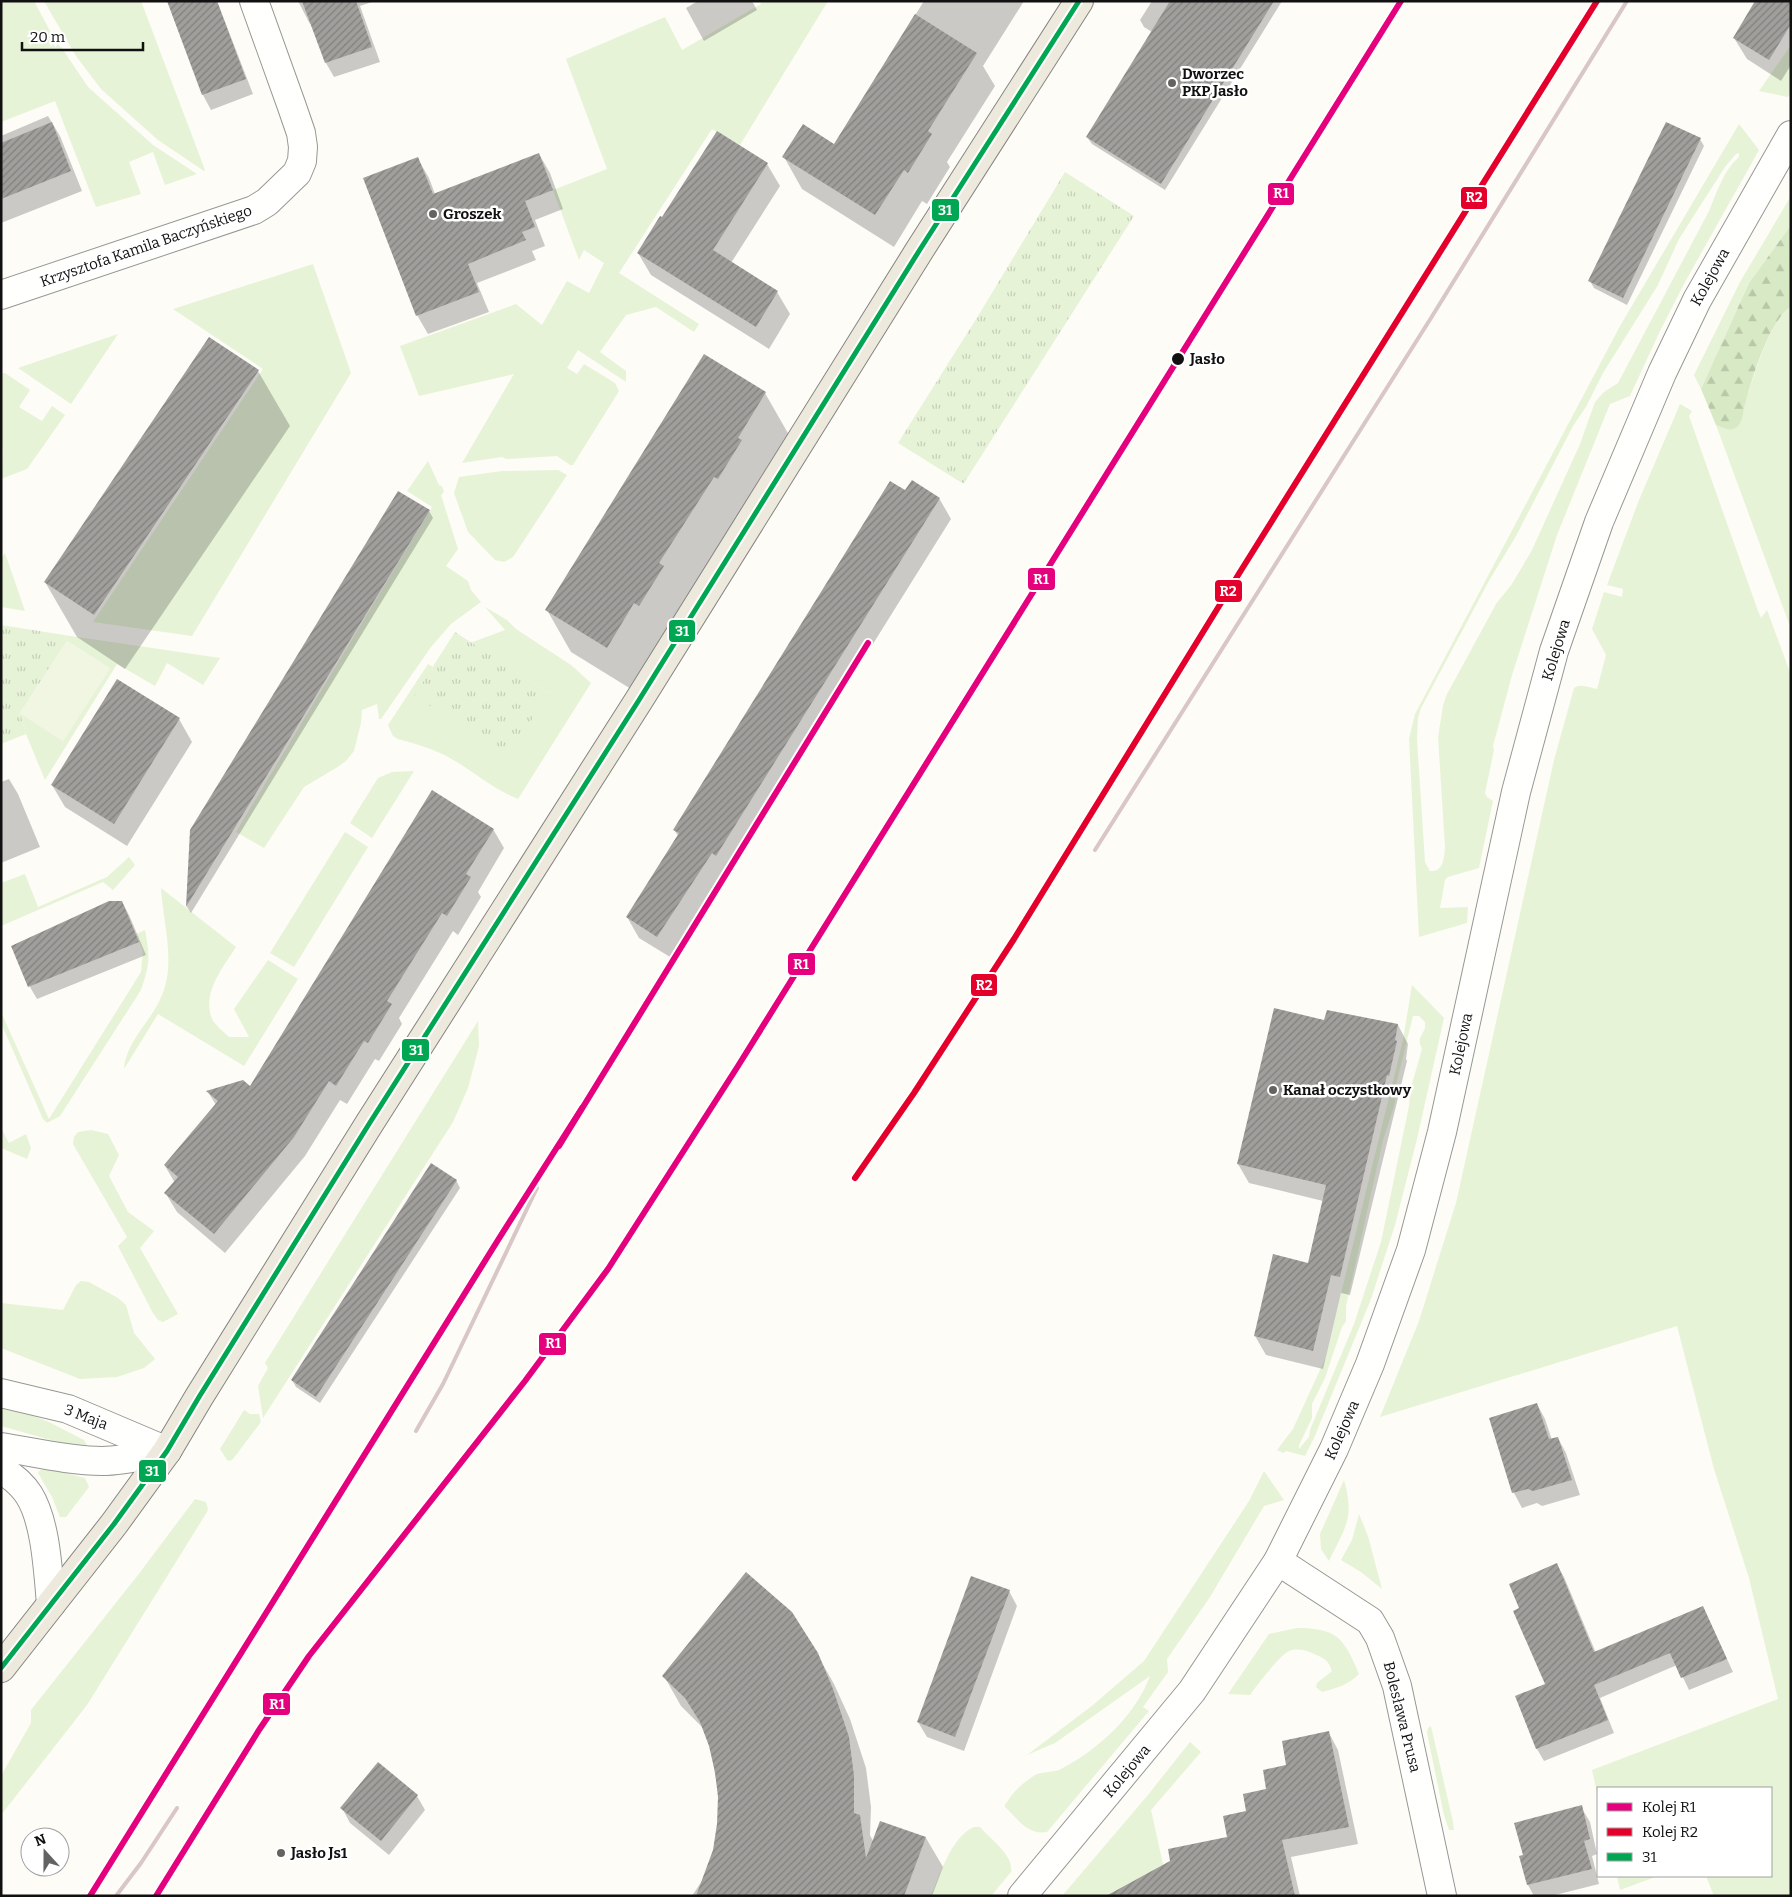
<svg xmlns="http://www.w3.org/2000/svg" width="1792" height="1897" font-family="Bitter,serif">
<defs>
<pattern id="forest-firs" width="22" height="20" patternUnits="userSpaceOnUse" patternTransform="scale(1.25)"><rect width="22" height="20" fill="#d8eac5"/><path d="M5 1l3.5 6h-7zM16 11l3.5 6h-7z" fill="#b8c8a8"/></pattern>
<pattern id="park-tufts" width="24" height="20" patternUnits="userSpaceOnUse" patternTransform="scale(1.25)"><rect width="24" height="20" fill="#e7f3d7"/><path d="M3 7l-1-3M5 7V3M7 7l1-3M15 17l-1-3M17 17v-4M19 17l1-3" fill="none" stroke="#c5cfb8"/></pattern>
<pattern id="building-hatch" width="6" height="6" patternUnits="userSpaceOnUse" patternTransform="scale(1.25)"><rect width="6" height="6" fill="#a19f9c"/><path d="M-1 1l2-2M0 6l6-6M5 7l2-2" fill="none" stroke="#82807e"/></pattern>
</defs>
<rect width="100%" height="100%" fill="#fdfcf7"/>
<g fill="#e7f3d7" fill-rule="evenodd">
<path d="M1 1H34L49 29 88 87 153 145 197 174 165 185 153 152 129 162 141 194 96 207 55 101 1 122Z"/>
<path d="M44 1H141L205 170 204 171 158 140 101 89 76 56Z"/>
<path d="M760 1H828L740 145 712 129 619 273 699 324 694 332 656 307 626 315 600 352 626 371V382L578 350 567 368 577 374 584 364 615 383 619 391 573 465H570L557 456 506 459 502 457 462 463 514 374 419 396 400 346 516 304 542 325 567 281 589 293 604 263 584 250 579 260 553 190 607 169 566 59 665 17 682 50 761 4Z"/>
<path d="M1791 45V92L1788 97 1759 91Z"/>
<path d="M1739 124 1759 150 1685 282 1660 331 1630 396 1610 404 1557 535 1512 675 1493 746 1494 750 1485 793 1487 797 1493 801 1479 868 1448 877 1445 880 1440 908 1468 907 1467 923 1419 937 1409 739 1415 714 1620 326ZM1736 154 1739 153V157C1723 171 1717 192 1709 211L1618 383 1604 392 1595 402 1580 444 1532 550 1512 584 1496 604 1446 696 1443 706 1438 737 1445 847C1444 858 1444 872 1430 871L1425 862 1417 739 1418 718 1421 708 1490 579 1516 536 1573 426 1586 407 1603 373 1658 285 1679 239 1725 167Z"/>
<path d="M1791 196V225L1749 283 1701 389 1694 375 1740 282Z"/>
<path d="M313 264 351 373 192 636 93 622 263 369 173 309Z"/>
<path d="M1791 307V629L1716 425 1725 429 1743 414 1745 403C1753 379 1769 320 1791 307Z"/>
<path d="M118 334 71 404 18 368Z"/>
<path d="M5 373 30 390 19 407 42 421 52 406 65 415 27 469 1 479 3 450 1 449V374Z"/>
<path d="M1680 404 1692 411 1689 416 1758 611 1761 618 1767 610 1791 675V1896H1714L1706 1876H1771V1788H1598V1797L1592 1770 1778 1699 1749 1578 1714 1469 1677 1326 1380 1417 1419 1321 1456 1203 1554 760 1574 688C1581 683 1590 688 1597 689L1606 655 1592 629 1604 592 1622 597 1623 589 1607 585 1639 500Z"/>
<path d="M428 461 439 485 442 486 444 492 441 495 458 549 446 566 468 581 471 590 481 602 451 624 431 647 381 719H379L377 704 362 710 361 723 354 751 346 761 336 768 304 787 264 848 236 832 432 507 407 491Z"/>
<path d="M558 470 567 475 513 557 504 562 495 560 468 532 454 493 459 477 502 471Z"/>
<path d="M5 553 25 611 1 607V558Z"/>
<path d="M485 607 507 620 516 629 571 665 591 683 518 799C493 789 473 771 450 758 434 749 416 744 398 739L393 736 388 725 428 664 433 667 415 696 549 693 470 643 505 630Z"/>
<path d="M64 635 220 658 203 685 167 663 155 686 117 664 45 780 26 734 20 713 63 741 109 668 67 641Z"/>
<path d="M414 771 372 838 350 823 378 778 392 772Z"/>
<path d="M345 832 368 847 294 967 270 953Z"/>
<path d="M129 857 135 865 113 890 103 882 1 926V883L25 874 38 907 107 877Z"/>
<path d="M161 888 236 947C224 966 203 991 211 1016 213 1024 223 1031 229 1037H249L234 1009 268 960 298 979 244 1066 158 1014 124 1069C127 1039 152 1021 162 995 176 962 163 923 161 888Z"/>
<path d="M145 930C150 956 150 964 141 990L60 1116 47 1123 43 1119 1 1023V1012L49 1119 141 972 143 951 136 934Z"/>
<path d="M1412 985 1444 1018 1417 1139 1395 1225 1371 1299 1314 1438 1305 1456 1286 1451 1283 1453 1277 1450 1293 1429 1325 1359 1403 1040ZM1413 1016H1419L1425 1022V1028C1421 1038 1417 1038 1422 1049L1410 1091 1409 1106 1381 1242 1354 1324 1310 1430 1309 1437 1299 1449V1445L1312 1418V1404L1325 1378 1342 1327 1346 1321V1306L1383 1140 1395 1103 1396 1085Z"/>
<path d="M478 1021 479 1046 468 1088 453 1122 263 1418 258 1386 268 1368 265 1363Z"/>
<path d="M1 1128 9 1143 26 1134 31 1148 27 1159 1 1148Z"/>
<path d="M91 1130 108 1134 119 1155 109 1176 128 1212 154 1231 140 1248 178 1314 163 1322 158 1320 153 1313 118 1246 127 1237 73 1144 74 1137 78 1132Z"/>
<path d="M81 1281 89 1282 118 1298 126 1305 134 1333 155 1359 144 1368 117 1377 80 1379 1 1348V1303L63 1310 76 1285Z"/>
<path d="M1 1408C35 1413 55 1425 84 1440L87 1445 86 1447 79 1448 1 1426Z"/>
<path d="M244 1410 250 1414H259L261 1422 233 1459 230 1461 227 1460 220 1449Z"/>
<path d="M46 1468 85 1478 89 1487 66 1517H60L52 1497 38 1473 39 1471Z"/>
<path d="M1264 1471 1284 1500 1264 1506 1210 1597 1167 1659 1168 1672 1143 1707 1149 1711 1047 1832C1027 1835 1019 1820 1005 1807V1804C1009 1801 1009 1798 1012 1795 1018 1787 1027 1780 1035 1775 1044 1771 1053 1773 1061 1769 1099 1749 1135 1716 1150 1676L1055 1743 1027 1755 1093 1705 1144 1661 1249 1501Z"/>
<path d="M1344 1480C1355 1519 1345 1527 1329 1561L1321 1549 1320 1534Z"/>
<path d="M195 1499 206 1502 208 1509 207 1512 87 1705 1 1815V1776L31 1723V1710L138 1575Z"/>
<path d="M1359 1514 1368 1536 1382 1589 1361 1572 1341 1560 1352 1540Z"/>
<path d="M1297 1628C1337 1628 1344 1638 1359 1674 1350 1684 1335 1689 1322 1692L1316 1687 1317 1683 1332 1671C1328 1659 1323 1658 1312 1653 1305 1650 1297 1648 1289 1651 1280 1655 1257 1685 1250 1695L1228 1694 1269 1634Z"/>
<path d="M1431 1726 1453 1822 1454 1830H1449L1444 1815 1427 1733 1428 1728Z"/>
<path d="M1190 1742 1201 1752 1151 1810 1170 1896H1062L1148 1795Z"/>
<path d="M974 1827H980C990 1839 1014 1855 1011 1872L991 1896H931C939 1876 952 1836 974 1827Z"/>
<path d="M1617 1876H1658L1620 1890Z"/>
</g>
<path fill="url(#forest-firs)" d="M1791 225V307C1770 319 1752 378 1746 401 1743 409 1744 420 1738 426 1731 433 1723 428 1716 425L1701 389 1749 283Z"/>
<g fill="url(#park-tufts)">
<path d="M1065 172 1134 216 964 483H962L898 443 978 316Z"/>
<path d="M1 625 64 635 67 641 20 713 26 734 1 744Z"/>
<path d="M455 632 549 693 508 756 414 696Z"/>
</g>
<path fill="#f0f6e1" d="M67 641 110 669 63 741 20 713Z"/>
<g fill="#0003">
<path d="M187 1H217L253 94 211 110 203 95 170 8Z"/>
<path d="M298 1H375L360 6 380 62 334 77 326 63 312 24H310Z"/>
<path d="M698 1H752L757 10 704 41 686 8Z"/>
<path d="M924 1H1024L983 66 995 86 947 162 950 167 927 204 922 201 894 247 802 189 784 157 834 146Z"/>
<path d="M1152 1H1282L1165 190 1092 144 1087 137 1152 32 1144 27 1140 20Z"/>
<path d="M1791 1V65L1781 81 1747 59 1734 38Z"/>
<path d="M48 116 60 136 82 191 1 223V136Z"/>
<path d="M1700 139 1704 146 1627 305 1594 288 1590 281Z"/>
<path d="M539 154 550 173 563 209 535 220 545 246 532 251 536 260 477 283 489 312 428 334 417 315 418 159 429 178 435 194Z"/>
<path d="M767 164 780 186 731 263 777 292 790 314 769 349 651 275 638 253 662 219Z"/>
<path d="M209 338 258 371 290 426 125 669 77 637 45 582Z"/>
<path d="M765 393 789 435 631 689 571 652 547 610Z"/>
<path d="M905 492 939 498 951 519 728 876 724 874 670 957 639 938 627 917 679 837 674 830Z"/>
<path d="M429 511 433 518 191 913 187 907 191 830Z"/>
<path d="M118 680 179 719 192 742 127 846 65 807 52 785Z"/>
<path d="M9 779 18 794 40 847 1 863V782Z"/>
<path d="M493 829 504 848 478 892 481 897 458 935 453 931 399 1018 402 1024 379 1061 375 1059 347 1104 340 1100 305 1156 225 1253 177 1212 166 1194 175 1183 165 1166 216 1105 208 1092 251 1088Z"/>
<path d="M122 902 129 915 146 955 37 999 30 987 13 946Z"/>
<path d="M1325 1022 1398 1025 1408 1044 1406 1059 1407 1061 1350 1295 1341 1293 1323 1369 1266 1355 1255 1336 1308 1264 1323 1201 1249 1183 1238 1164Z"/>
<path d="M456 1180 460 1188 320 1403 296 1387 292 1380Z"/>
<path d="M1537 1404 1545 1419 1552 1440 1558 1438 1566 1453 1580 1495 1542 1506 1537 1503 1522 1508 1514 1493 1490 1419Z"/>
<path d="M1557 1565 1564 1577 1596 1653 1703 1607 1733 1672 1689 1690 1677 1665 1600 1698 1614 1733 1544 1761 1537 1749 1547 1685 1521 1608Z"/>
<path d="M1009 1591 1017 1606 964 1751 927 1737 918 1722Z"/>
<path d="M817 1654 834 1684 850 1719 866 1768 871 1807 870 1835 873 1841 926 1838 943 1867 932 1896H692L705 1876 714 1851 719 1824V1797L710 1745 703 1728 681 1706 664 1676Z"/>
<path d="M1329 1733 1338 1750 1358 1844 1291 1857 1300 1896H1109L1229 1838 1247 1812 1288 1766Z"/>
<path d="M417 1796 425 1810 389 1855 350 1823 342 1808Z"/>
<path d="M1581 1807 1590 1822 1597 1854 1592 1856 1599 1884 1551 1896H1534L1528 1885Z"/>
</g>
<g fill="url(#building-hatch)">
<path d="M167 1H217L246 79 202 95Z"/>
<path d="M302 1H356L372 47 325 63Z"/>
<path d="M1170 1H1274L1161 184 1086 137Z"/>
<path d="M1755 1H1791V24L1769 60 1733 38Z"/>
<path d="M915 14 977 53 928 131 932 134 908 173 904 170 875 215 782 157 803 124 834 144Z"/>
<path d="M52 122 71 171 1 199V143Z"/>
<path d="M1666 122 1701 138 1623 298 1588 281Z"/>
<path d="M717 131 768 163 713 250 778 291 756 327 637 253 660 216 662 217Z"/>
<path d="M539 153 553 190 525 201 535 227 522 232 526 240 468 264 479 292 416 316 363 178 418 157 433 194Z"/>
<path d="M209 337 259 370 94 615 44 582Z"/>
<path d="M704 354 766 392 738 438 742 440 718 479 714 477 659 563 664 566 639 606 634 603 607 648 545 610Z"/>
<path d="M912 480 940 498 716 856 712 853 657 937 626 917 679 833 673 830 890 481 905 490Z"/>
<path d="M398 491 430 510 186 907 190 830Z"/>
<path d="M117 679 180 718 114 824 51 785Z"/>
<path d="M432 790 494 829 466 874 471 877 447 916 442 913 387 1001 392 1004 368 1043 364 1041 336 1086 329 1081 294 1137 214 1234 164 1193 178 1177 164 1165 218 1101 206 1091 243 1080 250 1086Z"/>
<path d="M109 901H122L139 942 28 987 11 946Z"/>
<path d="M1274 1008 1324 1020 1327 1010 1398 1024 1395 1040 1397 1041 1389 1076 1387 1075 1340 1277 1331 1275 1313 1351 1254 1336 1273 1254 1308 1263 1326 1185 1237 1164Z"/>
<path d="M431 1163 457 1180 316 1397 291 1380Z"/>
<path d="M1537 1403 1549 1439 1558 1437 1572 1480 1533 1491 1528 1489 1512 1493 1489 1418Z"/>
<path d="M1557 1563 1594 1652 1703 1606 1727 1659 1681 1678 1670 1653 1594 1685 1608 1720 1536 1749 1515 1696 1545 1684 1513 1611 1519 1608 1509 1584Z"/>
<path d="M746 1572 792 1612 818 1653 833 1689 849 1737 854 1776V1813L860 1815 866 1858 880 1821 926 1837 904 1896H696L713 1850 717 1824 718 1797 715 1772 709 1746 700 1722 685 1698 662 1676Z"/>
<path d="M971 1576 1010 1590 955 1737 917 1722Z"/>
<path d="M1329 1731 1349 1827 1282 1840 1295 1896H1106L1170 1861 1168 1849 1227 1837 1223 1816 1246 1811 1243 1794 1266 1789 1263 1770 1286 1765 1282 1741Z"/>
<path d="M378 1762 418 1795 381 1841 340 1808Z"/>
<path d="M1582 1805 1590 1839 1584 1841 1592 1869 1527 1885 1519 1856 1523 1855 1514 1823Z"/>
</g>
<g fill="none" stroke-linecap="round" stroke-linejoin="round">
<g stroke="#979795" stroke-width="30">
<g id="minor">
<path d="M1 295 254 210 267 202 297 173 302 161 303 147 301 133 291 104 254 1"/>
<path d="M1278 1561 1370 1621 1380 1638 1397 1686 1442 1896"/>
<path d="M1022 1896 1192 1691 1278 1561 1334 1449 1370 1364 1411 1250 1442 1132 1516 792 1554 651 1599 522 1662 373 1697 300 1791 135"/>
</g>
</g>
<g stroke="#979795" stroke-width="30">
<g id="tertiary">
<path d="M1 1393 68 1409 167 1451"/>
<path d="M1 1447C33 1452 70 1461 102 1461 124 1461 146 1455 167 1451"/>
<path d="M1 1469C12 1476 22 1484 29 1495 46 1522 48 1572 51 1604"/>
</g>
</g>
<g stroke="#858482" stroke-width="30">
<path id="primary" d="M1 1668 114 1524 167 1451 199 1397 369 1124 639 700 919 251 1079 1"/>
</g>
<use href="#minor" stroke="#fffffe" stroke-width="28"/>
<use href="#tertiary" stroke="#fffffe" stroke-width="28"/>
<use href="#primary" stroke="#ede9dc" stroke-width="28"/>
<g stroke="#d9c6c7" stroke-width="4">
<path d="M1095 850 1431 318 1627 1"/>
<path d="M578 1113 868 643"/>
<path d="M855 1178 914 1093 1014 939 1240 572 1597 1"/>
<path d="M416 1431 443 1384 537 1188"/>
<path d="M90 1896 498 1240 582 1108"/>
<path d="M116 1896 141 1863 177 1808"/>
</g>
<g stroke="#fff" stroke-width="9">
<path id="bus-1" d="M1 1668 114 1524 167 1451 199 1397 369 1124 639 700 919 251 1079 1"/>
</g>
<use href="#bus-1" stroke="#00a651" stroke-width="5"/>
<g stroke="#fff" stroke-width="10">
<g id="rail-1">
<path d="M559 1146 868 643"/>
<path d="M90 1896 498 1240 582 1108"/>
<path d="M156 1896 259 1730 309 1656 525 1381 608 1269 738 1066 1401 1"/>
</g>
</g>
<g stroke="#fff" stroke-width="10">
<path id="rail-2" d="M855 1178 914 1093 1014 939 1240 572 1597 1"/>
</g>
<use href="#rail-1" stroke="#e5007d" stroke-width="6"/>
<use href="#rail-2" stroke="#e4002b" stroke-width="6"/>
</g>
<g fill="#646362" stroke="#fff" stroke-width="2">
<circle cx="1172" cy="83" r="5"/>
<circle cx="433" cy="214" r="5"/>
<circle cx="1273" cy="1090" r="5"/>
<circle cx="281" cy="1853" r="5"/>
</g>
<circle fill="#111" stroke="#fff" stroke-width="2" cx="1178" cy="359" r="7"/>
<g text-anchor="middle" stroke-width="5" stroke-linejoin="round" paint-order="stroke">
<g font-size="15" font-weight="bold" fill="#111" stroke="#fff" text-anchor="start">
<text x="1182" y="79">Dworzec<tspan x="1182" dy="17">PKP Jasło</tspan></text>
<text x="443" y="219">Groszek</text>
<text x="1283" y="1095">Kanał oczystkowy</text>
<text x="291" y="1858">Jasło Js1</text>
</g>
<g font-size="15" fill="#111" stroke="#fff">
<text transform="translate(146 246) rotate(-19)" y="5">Krzysztofa Kamila Baczyńskiego</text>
<text transform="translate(1710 277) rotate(-61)" y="5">Kolejowa</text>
<text transform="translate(1556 650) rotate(-73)" y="5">Kolejowa</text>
<text transform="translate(1461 1044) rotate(-78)" y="5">Kolejowa</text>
<text transform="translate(86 1417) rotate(21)" y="5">3 Maja</text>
<text transform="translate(1342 1430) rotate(-66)" y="5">Kolejowa</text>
<text transform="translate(1402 1717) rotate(76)" y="5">Bolesława Prusa</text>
<text transform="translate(1127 1771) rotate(-50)" y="5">Kolejowa</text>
</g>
<g font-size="15" font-weight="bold" fill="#111" stroke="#fff" text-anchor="start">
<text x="1190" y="364">Jasło</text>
</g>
</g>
<g stroke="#fff" stroke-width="2">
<rect x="1267" y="182" width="28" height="24" rx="5" fill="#e5007d"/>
<rect x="1460" y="186" width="28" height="24" rx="5" fill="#e4002b"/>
<rect x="931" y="198" width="29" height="24" rx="5" fill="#00a651"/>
<rect x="1027" y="567" width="29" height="24" rx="5" fill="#e5007d"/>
<rect x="1214" y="579" width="29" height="24" rx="5" fill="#e4002b"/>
<rect x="668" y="619" width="28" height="24" rx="5" fill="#00a651"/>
<rect x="787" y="952" width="29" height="24" rx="5" fill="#e5007d"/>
<rect x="970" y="973" width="28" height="24" rx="5" fill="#e4002b"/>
<rect x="401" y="1038" width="29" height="24" rx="5" fill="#00a651"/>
<rect x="538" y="1332" width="29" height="24" rx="5" fill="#e5007d"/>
<rect x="138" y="1459" width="29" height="24" rx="5" fill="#00a651"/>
<rect x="262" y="1692" width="29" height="24" rx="5" fill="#e5007d"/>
</g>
<g font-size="14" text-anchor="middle" font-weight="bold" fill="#fff">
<text x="1281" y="198">R1</text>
<text x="1474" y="202">R2</text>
<text x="945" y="215">31</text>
<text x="1041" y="584">R1</text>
<text x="1228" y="596">R2</text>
<text x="682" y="636">31</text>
<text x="801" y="969">R1</text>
<text x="984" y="990">R2</text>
<text x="416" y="1055">31</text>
<text x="553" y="1348">R1</text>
<text x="152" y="1476">31</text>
<text x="277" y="1709">R1</text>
</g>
<rect width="1792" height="1897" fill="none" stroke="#111111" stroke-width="5"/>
<rect x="1597" y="1787" width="175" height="90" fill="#ffffff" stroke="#a0a0a0"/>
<rect x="1607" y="1803" width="25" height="8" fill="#e5007d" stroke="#a0a0a0"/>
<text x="1642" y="1812" font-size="15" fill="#111111">Kolej R1</text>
<rect x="1607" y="1828" width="25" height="8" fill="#e4002b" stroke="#a0a0a0"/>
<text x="1642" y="1837" font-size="15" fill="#111111">Kolej R2</text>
<rect x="1607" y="1853" width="25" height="8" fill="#00a651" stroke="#a0a0a0"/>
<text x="1642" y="1862" font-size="15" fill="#111111">31</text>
<g transform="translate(45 1852) rotate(339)"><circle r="24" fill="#ffffff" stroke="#a0a0a0"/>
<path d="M0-4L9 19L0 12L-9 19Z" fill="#646362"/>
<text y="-8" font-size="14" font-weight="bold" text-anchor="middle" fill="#111111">N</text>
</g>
<path d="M22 42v8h121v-8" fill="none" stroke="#111111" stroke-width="2.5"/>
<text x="30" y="42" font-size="15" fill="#111111" stroke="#ffffff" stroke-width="4" paint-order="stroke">20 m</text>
</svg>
